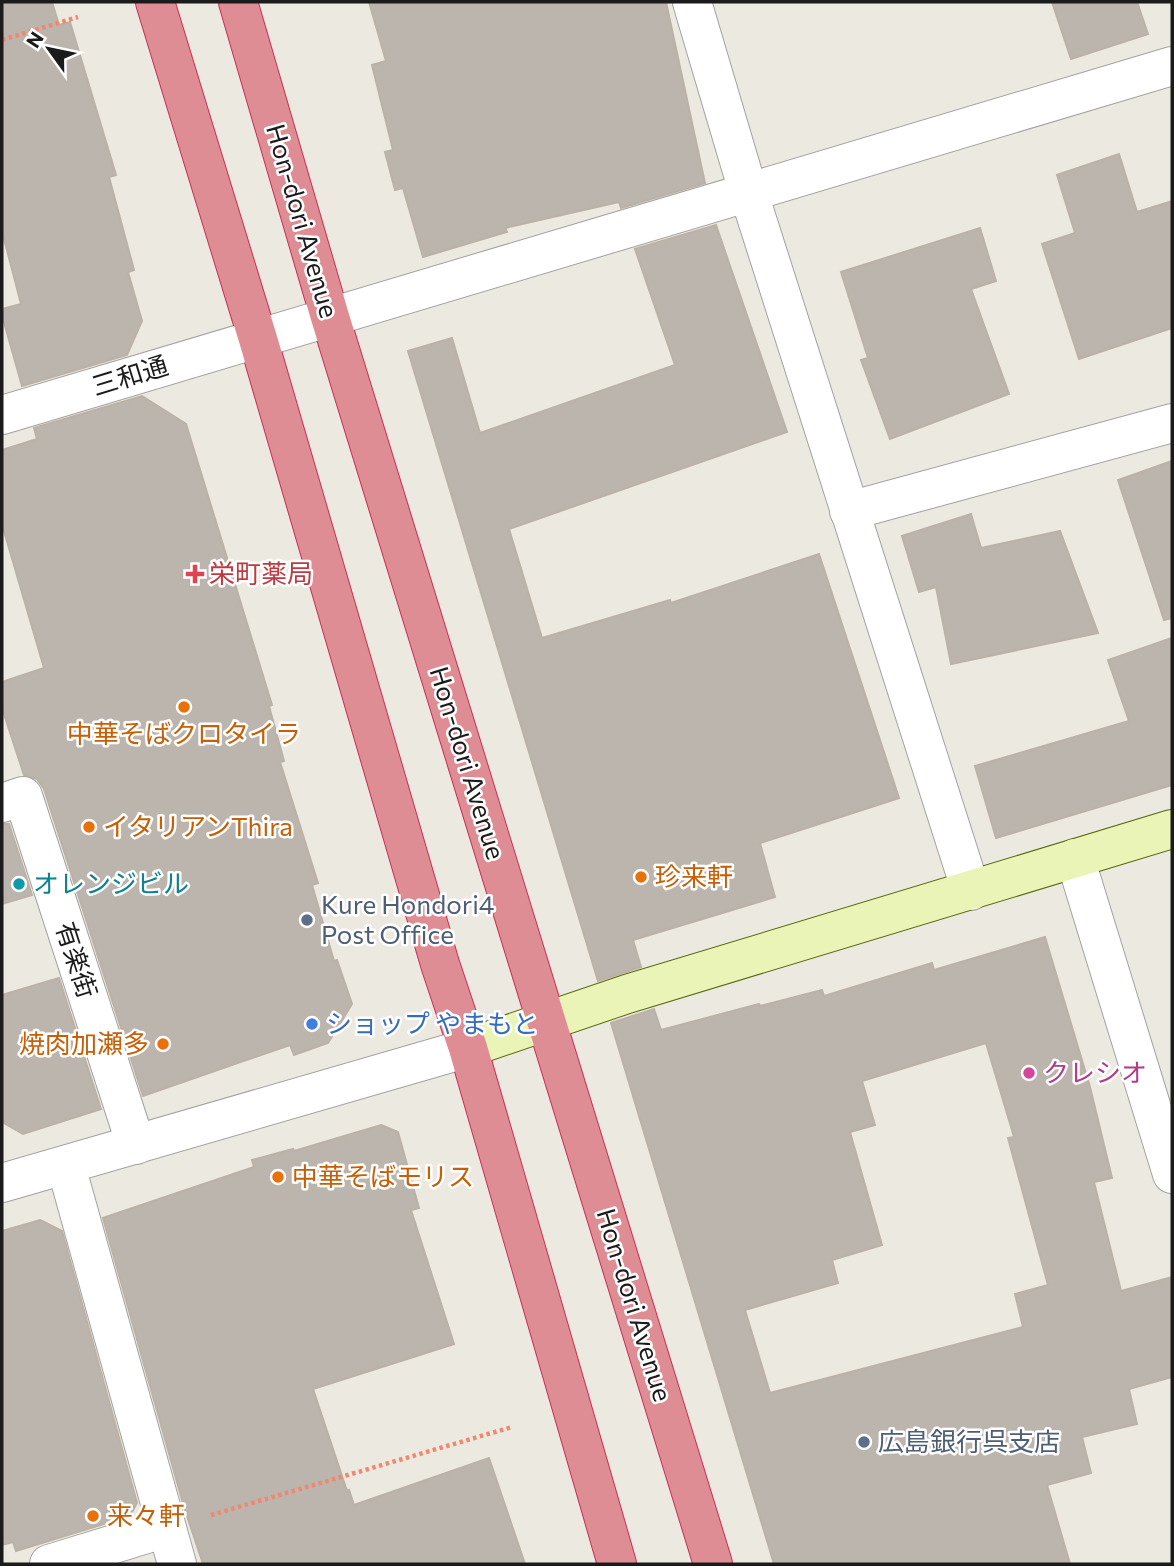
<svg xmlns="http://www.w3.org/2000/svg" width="1174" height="1566" font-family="Commissioner,'Noto Sans JP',sans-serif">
<rect width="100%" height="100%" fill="#ece9e1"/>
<g fill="#bcb5ae" stroke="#bcb1a5" stroke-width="2" fill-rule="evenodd">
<path d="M2 2H52L59 25 70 22 116 175 109 177 134 270 128 272 142 321 127 355 22 386 2 315V309L21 304 2 231Z"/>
<path d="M369 2H666L705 183 621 208 619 202 505 228 507 232 423 257 403 188 395 190 385 152 393 150 372 65 386 61Z"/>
<path d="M1052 2H1137L1148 34 1071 59Z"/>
<path d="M1119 154 1137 212 1172 201V328L1079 359 1042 244 1075 233 1057 175Z"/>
<path d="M716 225 787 432 509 529 542 638 670 600 671 603 819 554 899 798 760 843 775 897 633 940 641 967 598 981 408 351 452 338 480 433 675 365 635 249Z"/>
<path d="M980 228 996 281 971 289 1009 394 890 439 861 360 868 358 841 272Z"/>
<path d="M142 396 186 424 272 705 269 706 284 761 280 762 318 883 312 885 334 961 337 960 352 1004 328 1043 294 1055 290 1045 143 1096 44 789 37 779 24 775 2 708V682L44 668 2 524V450L37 439 34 428Z"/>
<path d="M1172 461V618L1164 620 1118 480Z"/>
<path d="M971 514 981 548 1060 531 1098 633 951 664 936 587 919 592 902 536Z"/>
<path d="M1172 638V785L996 838 975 766 1129 721 1108 660Z"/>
<path d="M2 824H9L32 895 2 904Z"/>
<path d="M1045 937 1090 1087 1112 1178 1094 1182 1121 1291 1172 1277V1377L1129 1389 1137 1424 1082 1437 1091 1473 1047 1485 1070 1564H774L611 1023 654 1009 661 1030 759 1004 760 1006 822 990 824 996 932 963 934 970ZM986 1043 1014 1137 1008 1138 1048 1285 1015 1294 1023 1327 770 1393 745 1310 838 1283 832 1260 882 1245 850 1132 875 1125 862 1081Z"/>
<path d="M59 978 101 1109 23 1134 2 1122V995Z"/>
<path d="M381 1125 398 1132 419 1208 411 1210 454 1344 313 1389 347 1491 349 1490 354 1505 489 1458 525 1564H203L184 1507 103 1218 254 1167 252 1160 293 1149 294 1151Z"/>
<path d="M40 1220 62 1231 137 1503 130 1516 16 1551 13 1542 2 1545V1231Z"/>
</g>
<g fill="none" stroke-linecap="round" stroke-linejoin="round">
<g stroke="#a2a2a2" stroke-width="40">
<g id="street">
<path d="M692 2 748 191 971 891"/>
<path d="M2 415 1172 66"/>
<path d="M849 511 1172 423"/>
<path d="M2 803 23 796 136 1145"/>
<path d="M1075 858 1172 1174"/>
<path d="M66 1166 177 1564"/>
<path d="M2 1183 468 1048"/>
<path d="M49 1564 166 1528"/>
</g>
</g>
<g stroke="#55680c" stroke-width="40">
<path id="secondary" d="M468 1048 627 994 1172 829"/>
</g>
<g stroke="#c83055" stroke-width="40">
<g id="highway">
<path d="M155 2 258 339 440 964 468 1048 617 1564"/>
<path d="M238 2 330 317 713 1564"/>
</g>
</g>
<g stroke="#ef886f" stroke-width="4.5" stroke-dasharray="3.5 3.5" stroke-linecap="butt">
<path d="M2 40 78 17"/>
<path d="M211 1515 512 1427"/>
</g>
<use href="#street" stroke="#fff" stroke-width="38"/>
<use href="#secondary" stroke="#ebf4b7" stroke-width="38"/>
<use href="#highway" stroke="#df8d95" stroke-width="38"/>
</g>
<path fill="#e0444e" stroke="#fff" stroke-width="2.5" d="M191.5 563.5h7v7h7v7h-7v7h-7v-7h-7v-7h7z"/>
<g fill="#e8710a" stroke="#fff" stroke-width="2.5">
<circle cx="184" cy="707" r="7"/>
<circle cx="89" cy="827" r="7"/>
<circle cx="641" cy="877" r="7"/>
<circle cx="163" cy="1044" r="7"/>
<circle cx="278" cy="1177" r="7"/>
<circle cx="93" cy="1516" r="7"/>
</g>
<circle fill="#0f9aa8" stroke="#fff" stroke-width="2.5" cx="19" cy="884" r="7"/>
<g fill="#5c6f8a" stroke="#fff" stroke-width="2.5">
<circle cx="307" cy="920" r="7"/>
<circle cx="864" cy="1442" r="7"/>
</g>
<circle fill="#3f7fe0" stroke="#fff" stroke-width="2.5" cx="312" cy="1024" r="7"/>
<circle fill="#d1479c" stroke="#fff" stroke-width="2.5" cx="1029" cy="1073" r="7"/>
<g text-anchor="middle" stroke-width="5" stroke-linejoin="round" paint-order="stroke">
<g font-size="26" fill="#1b1b1b" stroke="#fff">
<text transform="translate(302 221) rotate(74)" y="9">Hon-dori Avenue</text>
<text transform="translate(130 376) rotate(-17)" y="9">三和通</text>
<text transform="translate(467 763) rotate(73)" y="9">Hon-dori Avenue</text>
<text transform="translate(76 960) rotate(72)" y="9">有楽街</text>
<text transform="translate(634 1305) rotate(73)" y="9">Hon-dori Avenue</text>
</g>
<g font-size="26" fill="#be3a42" stroke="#fff" text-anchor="start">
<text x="209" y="583">栄町薬局</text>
</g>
<g font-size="26" fill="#c56008" stroke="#fff" text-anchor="start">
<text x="184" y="743" text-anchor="middle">中華そばクロタイラ</text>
<text x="103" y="836">イタリアンThira</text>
<text x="655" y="886">珍来軒</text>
<text x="149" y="1053" text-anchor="end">焼肉加瀬多</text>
<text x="292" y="1186">中華そばモリス</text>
<text x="107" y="1525">来々軒</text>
</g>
<g font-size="26" fill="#0d838f" stroke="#fff" text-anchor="start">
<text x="33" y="893">オレンジビル</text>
</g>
<g font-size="26" fill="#4e5e75" stroke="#fff" text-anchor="start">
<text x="321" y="914">Kure Hondori4<tspan x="321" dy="30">Post Office</tspan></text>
<text x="878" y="1451">広島銀行呉支店</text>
</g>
<g font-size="26" fill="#366cbe" stroke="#fff" text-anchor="start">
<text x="326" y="1033">ショップ やまもと</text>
</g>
<g font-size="26" fill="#b23c85" stroke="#fff" text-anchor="start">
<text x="1043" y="1082">クレシオ</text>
</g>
</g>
<rect width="1174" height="1566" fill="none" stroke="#1b1b1b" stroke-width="7"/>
<g transform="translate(49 49) rotate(303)" stroke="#ffffff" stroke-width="5" paint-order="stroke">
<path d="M0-5L12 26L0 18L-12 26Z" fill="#1b1b1b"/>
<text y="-10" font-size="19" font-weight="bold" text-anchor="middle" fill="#1b1b1b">N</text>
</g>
</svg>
